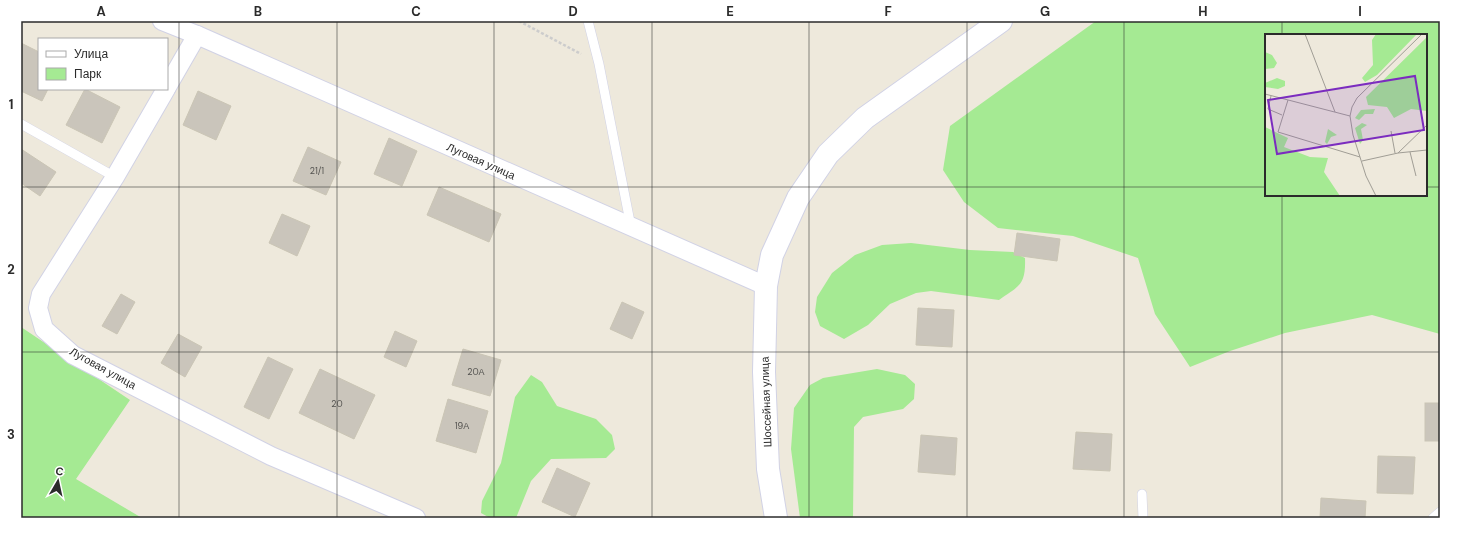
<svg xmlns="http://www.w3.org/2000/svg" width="1461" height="539" font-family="'DM Sans',sans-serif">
<rect width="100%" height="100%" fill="#eee9dc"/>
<g fill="#a5ea93" fill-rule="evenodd">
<path d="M1096 21H1440V334L1372 315 1285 333 1230 351 1190 367 1155 314 1138 258 1073 236 998 228 964 202 943 170 950 126ZM1266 35H1426V195H1266Z"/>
<path d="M911 243 970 250 1013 252 1025 258C1026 285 1019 286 999 300L931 291 916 293 890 304 868 325 844 339 820 326 815 312 817 297 832 273 855 255 882 245Z"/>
<path d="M21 327 130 400 76 479 142 518H21Z"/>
<path d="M877 369 905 375 915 384 914 399 903 409 863 417 854 427 853 518H800L791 449 794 408 810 385 823 378Z"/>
<path d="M531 375 542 382 557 406 596 419 612 435 615 449 606 458 551 459 531 481 516 518H490L481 513 482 501 501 463 515 397Z"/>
</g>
<g fill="#cac5bb" stroke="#cac5b5">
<path d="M21 43 39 52V89H48L42 101 21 91Z"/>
<path d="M85 89 120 107 102 143 66 125Z"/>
<path d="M198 91 231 106 216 140 183 125Z"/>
<path d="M389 138 417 151 402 186 374 174Z"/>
<path d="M308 147 341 162 326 195 293 181Z"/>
<path d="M21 149 56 172 40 196 21 183Z"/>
<path d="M439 187 501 214 489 242 427 215Z"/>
<path d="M282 214 310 226 297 256 269 243Z"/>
<path d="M1017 233 1060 239 1057 261 1014 255Z"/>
<path d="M121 294 135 302 117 334 102 326Z"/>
<path d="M622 302 644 312 632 339 610 329Z"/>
<path d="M918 308 954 310 952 347 916 345Z"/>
<path d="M395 331 417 341 406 367 384 357Z"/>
<path d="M178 334 202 347 185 377 161 363Z"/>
<path d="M463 349 501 360 490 396 452 385Z"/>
<path d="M268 357 293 369 269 419 244 407Z"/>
<path d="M320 369 375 395 354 439 299 413Z"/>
<path d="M448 399 488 411 476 453 436 441Z"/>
<rect x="1425" y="403" width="15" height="38"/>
<path d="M1076 432 1112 434 1110 471 1073 469Z"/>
<path d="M921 435 957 438 955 475 918 472Z"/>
<path d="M1378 456 1415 457 1413 494 1377 493Z"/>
<path d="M557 468 590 483 575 517 542 502Z"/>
<path d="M1321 498 1366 501 1365 518H1320Z"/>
</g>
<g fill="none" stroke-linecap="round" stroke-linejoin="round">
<g stroke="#d1d2e5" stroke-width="10">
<g id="lane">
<path d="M588 21 599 64 631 227"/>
<path d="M21 124 115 177"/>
<path d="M1142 494 1143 518"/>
<path d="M1433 518 1440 512"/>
</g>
</g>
<g stroke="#d1d2e5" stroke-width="20">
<g id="street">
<path d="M162 21 197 35 766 286"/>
<path d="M167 87 197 35"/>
<path d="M166 89 115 177 41 294 38 308 44 329 73 355 271 456 416 518"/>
</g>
</g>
<g stroke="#d1d2e5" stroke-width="24">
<path id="secondary" d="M776 518 768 469 764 372 766 286 772 255 798 198 828 154 865 118 1001 21"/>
</g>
<path stroke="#ccc" stroke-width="2.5" stroke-dasharray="3 2" stroke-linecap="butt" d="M519 21 581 54"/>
<use href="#lane" stroke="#fff" stroke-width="9"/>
<use href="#street" stroke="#fff" stroke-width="18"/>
<use href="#secondary" stroke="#fff" stroke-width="22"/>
</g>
<path fill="none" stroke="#2b2b2b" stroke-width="1" stroke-opacity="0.55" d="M179 21V518M337 21V518M494 21V518M652 21V518M809 21V518M967 21V518M1124 21V518M1282 21V35M21 187H1266M1426 187H1440M1282 195V518M21 352H1440"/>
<g text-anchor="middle" stroke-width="3" stroke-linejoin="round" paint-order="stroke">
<g font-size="9" fill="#53524f">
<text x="317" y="174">21/1</text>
<text x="476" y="375">20А</text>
<text x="337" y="407">20</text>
<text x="462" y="429">19А</text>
</g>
<g font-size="11" fill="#2b2b2b" stroke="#fff">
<text transform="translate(481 161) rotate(24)" y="4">Луговая улица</text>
<text transform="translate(103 368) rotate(29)" y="4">Луговая улица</text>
<text transform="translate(766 402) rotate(-92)" y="4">Шоссейная улица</text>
</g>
</g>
<g transform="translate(1265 34)">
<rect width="162" height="162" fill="#eee9dc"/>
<path d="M111 0H152L112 41 100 48 97 44 108 31 107 6ZM162 3V77L146 75 129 84 122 73 103 71 101 63ZM0 18 7 21 12 29 9 34 0 35ZM12 44 20 47V52L13 55 0 53V49ZM110 75 108 80H100L94 86 90 84 96 76ZM97 89 102 91 96 95 98 106 95 110 90 94ZM0 93 23 104 19 113 45 123 63 124 59 138 75 162H0ZM63 95 72 101 66 103 62 110 60 108Z" fill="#a5ea93"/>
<path fill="none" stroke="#a09d95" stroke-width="1" d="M40 0 70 78M0 60 85 82M6 62 3 75 17 81M23 66 13 98 95 123M126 97 130 119M145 118 151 142M133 119 162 91M97 127 133 119 162 116M111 162 101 142 88 101 85 82 87 73 92 64 157 0"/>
<path fill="#7b2cbf" fill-opacity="0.15" stroke="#7b2cbf" stroke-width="2" d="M150 42 159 96 12 120 3 66Z"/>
<rect width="162" height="162" fill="none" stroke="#2b2b2b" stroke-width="2"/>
</g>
<rect width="1461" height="539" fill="none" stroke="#ffffff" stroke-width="44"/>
<rect x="38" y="38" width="130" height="52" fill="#ffffff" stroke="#aaaaaa"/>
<rect x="46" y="51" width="20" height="6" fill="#ffffff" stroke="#aaaaaa"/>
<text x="74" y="58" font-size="12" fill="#2b2b2b">Улица</text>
<rect x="46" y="68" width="20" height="12" fill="#a5ea93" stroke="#aaaaaa"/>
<text x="74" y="78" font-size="12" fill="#2b2b2b">Парк</text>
<g transform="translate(58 481) rotate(9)" stroke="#ffffff" stroke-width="3" paint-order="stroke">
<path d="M0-3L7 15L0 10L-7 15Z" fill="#2b2b2b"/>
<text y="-6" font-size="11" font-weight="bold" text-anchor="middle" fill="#2b2b2b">С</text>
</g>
<rect x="22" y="22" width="1417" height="495" fill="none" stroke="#2b2b2b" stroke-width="1.5"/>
<g font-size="13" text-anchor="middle" font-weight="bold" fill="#2b2b2b">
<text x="101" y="16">A</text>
<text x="258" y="16">B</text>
<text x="416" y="16">C</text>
<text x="573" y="16">D</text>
<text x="730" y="16">E</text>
<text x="888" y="16">F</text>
<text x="1045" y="16">G</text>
<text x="1203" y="16">H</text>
<text x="1360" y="16">I</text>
<text x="11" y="109">1</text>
<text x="11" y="274">2</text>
<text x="11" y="439">3</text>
</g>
</svg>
